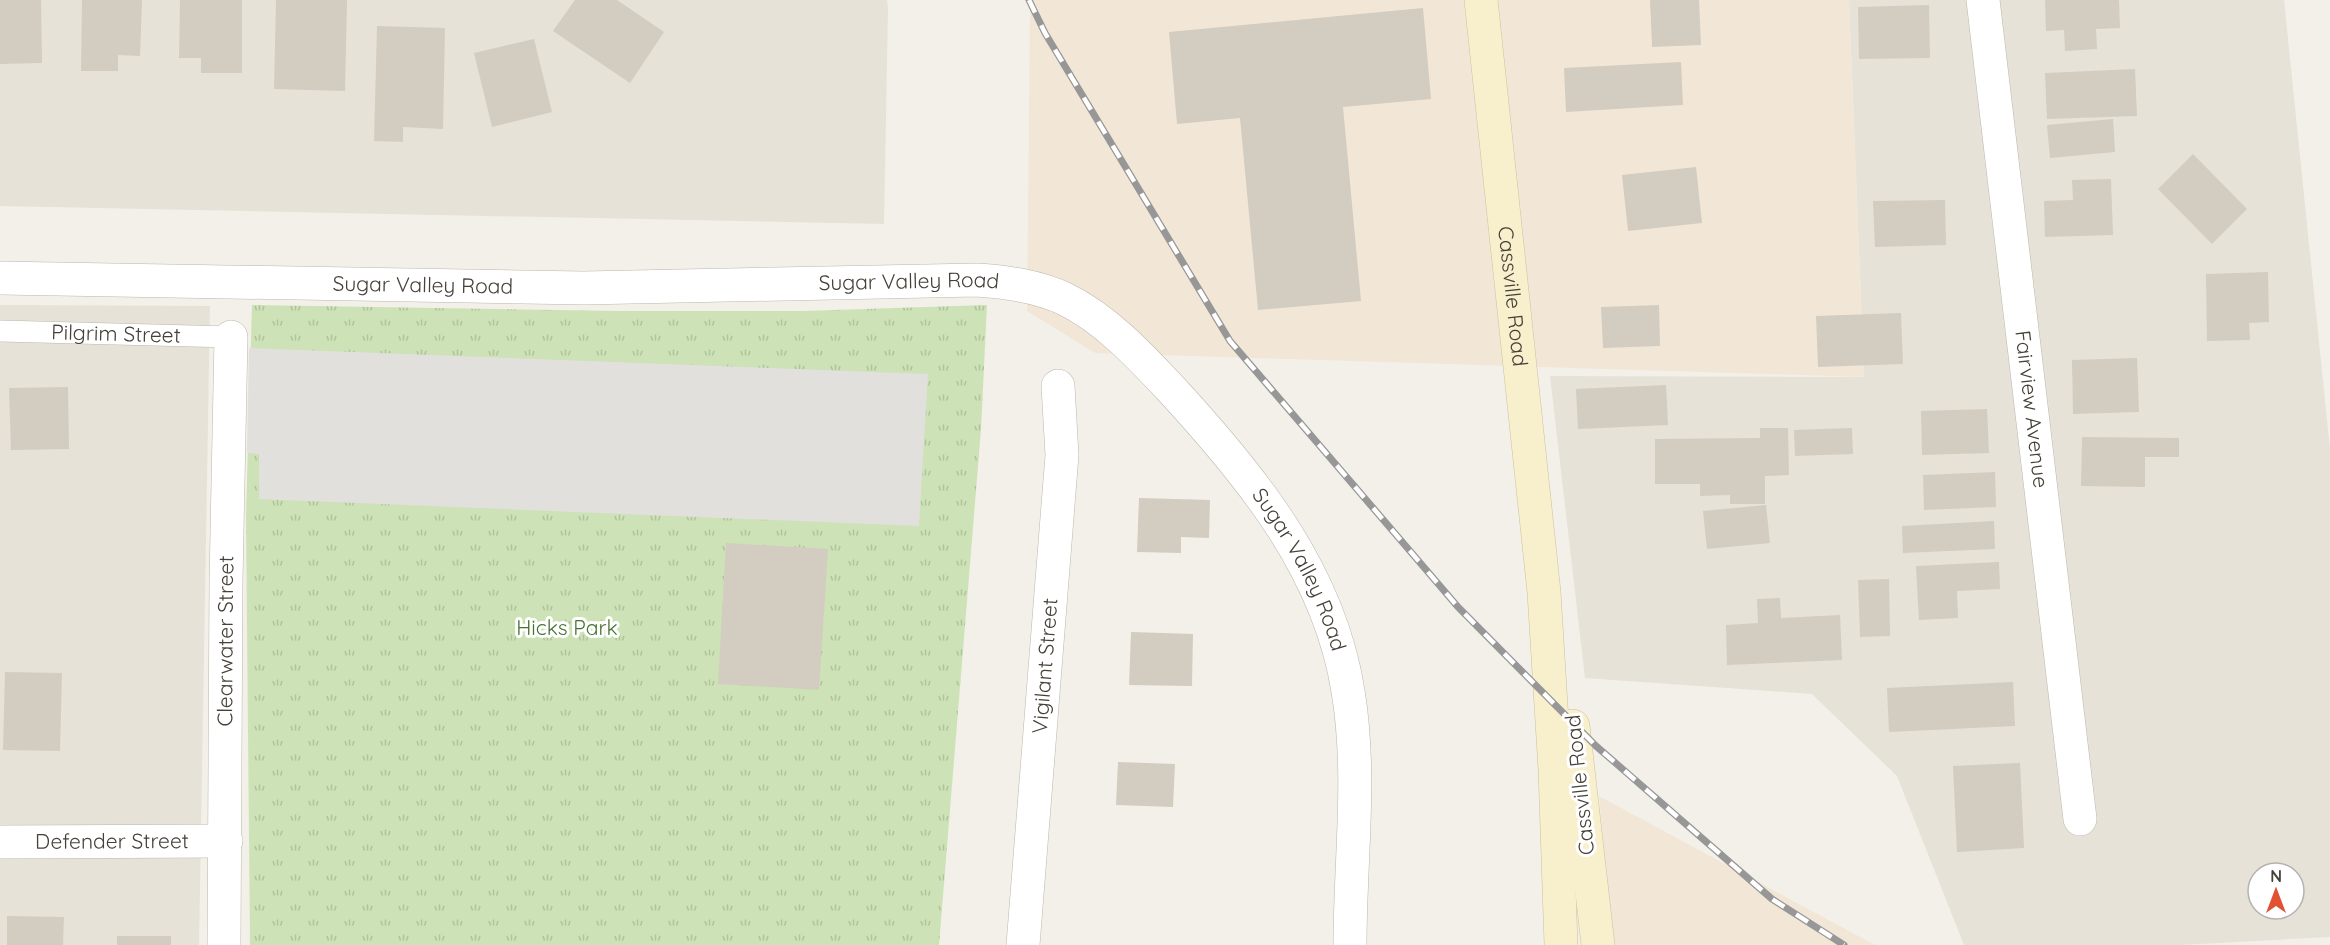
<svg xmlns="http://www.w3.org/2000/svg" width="2330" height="945" font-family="Quicksand,sans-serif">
<defs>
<pattern id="park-tufts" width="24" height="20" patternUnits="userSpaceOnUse" patternTransform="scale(1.5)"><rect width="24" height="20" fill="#cde2b6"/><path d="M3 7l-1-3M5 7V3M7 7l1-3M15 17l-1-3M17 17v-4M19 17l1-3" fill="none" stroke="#b1c39d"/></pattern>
</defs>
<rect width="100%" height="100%" fill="#f2f0e9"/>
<g fill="#e6e2d8" fill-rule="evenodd">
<path d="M0 0H887L888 8 884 224 0 206Z"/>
<path d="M1849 0H2284L2330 449V937L2181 945H1964L1897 776 1812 694 1585 678 1550 376 1864 377ZM2258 873H2294V909H2258Z"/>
<path d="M0 305 210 306 199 945H0Z"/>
</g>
<g fill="#f2e7d7">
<path d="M1030 0H1849L1864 377 1095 353 1027 311Z"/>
<path d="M1599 796 1875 945H1613Z"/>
</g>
<path fill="url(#park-tufts)" d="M252 305 621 311H804L987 305 981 429 939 945H250L246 516Z"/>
<path fill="#e1e0dd" d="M249 348 928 374 919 526 259 499V454L247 453Z"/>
<g fill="#d3ccc0">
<path d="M0 0H41L42 63 0 64Z"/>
<path d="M82 0H142L140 56 118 55V71H81Z"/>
<path d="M180 0H242V73H201V58H179Z"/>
<path d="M276 0H347L345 91 274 89Z"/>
<path d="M575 0H617L664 32 630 83 553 31Z"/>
<path d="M1650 0H1699L1701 45 1652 47Z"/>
<path d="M2045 0H2119L2120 28 2096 29 2097 49 2065 51 2064 30 2046 31Z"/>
<path d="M1929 5 1930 58 1859 59 1858 7Z"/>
<path d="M1423 8 1431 99 1343 107 1361 301 1258 310 1240 118 1177 124 1169 32Z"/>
<path d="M377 26 445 28 443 129 403 127V142L374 141Z"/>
<path d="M534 39 552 112 492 127 474 53Z"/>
<path d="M1681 62 1683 105 1566 112 1564 68Z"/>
<path d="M2135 69 2137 116 2047 119 2045 73Z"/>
<path d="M2113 119 2115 152 2050 158 2047 125Z"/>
<path d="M2193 154 2247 209 2212 244 2158 189Z"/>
<path d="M1696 167 1702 223 1628 231 1622 175Z"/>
<path d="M2111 179 2113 235 2045 237 2044 201 2073 200 2072 180Z"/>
<path d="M1945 200 1946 245 1875 247 1873 201Z"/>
<path d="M2268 272 2269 322 2249 323 2250 340 2207 341 2206 274Z"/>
<path d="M1659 305 1660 346 1603 348 1601 307Z"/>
<path d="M1901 313 1903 364 1818 367 1816 316Z"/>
<path d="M2137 358 2139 412 2073 414 2072 360Z"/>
<path d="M1666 385 1668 425 1578 429 1576 389Z"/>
<path d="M68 387 69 449 11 450 9 388Z"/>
<path d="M1987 409 1989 453 1922 455 1921 411Z"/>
<path d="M1760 428H1788L1789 475 1765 476V504H1730V495L1700 496V484H1655V439L1760 438Z"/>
<path d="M1852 428 1853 454 1795 456 1794 430Z"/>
<path d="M2082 437 2179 438V457H2145V487L2081 486Z"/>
<path d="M1995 472 1996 507 1924 510 1923 475Z"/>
<path d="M1139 498 1210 500 1209 538 1181 537V553L1137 552Z"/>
<path d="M1766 505 1770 543 1707 549 1703 511Z"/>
<path d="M1994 521 1995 549 1903 553 1902 526Z"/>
<path d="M726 543 828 549 819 690 718 684Z"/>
<path d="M1999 562 2000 589 1957 591 1958 618 1919 620 1916 566Z"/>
<path d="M1889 579 1890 636 1860 637 1858 580Z"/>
<path d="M1780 598 1781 618 1840 615 1842 660 1727 665 1726 625 1758 623 1757 599Z"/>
<path d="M1131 632 1193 634 1192 686 1129 685Z"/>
<path d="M5 672 62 673 60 751 3 750Z"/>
<path d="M2013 682 2015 726 1889 732 1887 688Z"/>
<path d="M1118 762 1175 764 1173 807 1116 805Z"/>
<path d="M2020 763 2024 848 1957 852 1953 766Z"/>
<path d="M7 916 64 917 63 945H7Z"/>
<rect x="117" y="936" width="54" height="9"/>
</g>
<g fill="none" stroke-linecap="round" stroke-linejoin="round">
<g stroke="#bdb7ac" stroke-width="22">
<g id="service">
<path id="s1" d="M0 331 231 337"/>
</g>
</g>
<g stroke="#bdb7ac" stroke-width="34">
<g id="minor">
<path id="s2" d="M1983 0 2080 819"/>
<path id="s3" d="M0 842 226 841"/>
<path id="s4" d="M224 945 226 581 231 337"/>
<path id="s5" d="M1023 945 1062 455 1058 386"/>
</g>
</g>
<g stroke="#bdb7ac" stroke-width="34">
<g id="tertiary">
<path id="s6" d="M0 278 584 288 977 280C1007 282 1038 286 1065 299 1106 319 1141 357 1172 390 1252 477 1329 571 1348 691 1362 775 1350 860 1350 945"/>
</g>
</g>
<g stroke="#ccc29e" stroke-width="34">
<g id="secondary">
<path id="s7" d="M1481 0 1544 592 1555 770 1561 945"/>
<path d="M1573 726 1598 945"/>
</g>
</g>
<use href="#service" stroke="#fff" stroke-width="21"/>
<use href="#minor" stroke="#fff" stroke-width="33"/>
<use href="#tertiary" stroke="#fff" stroke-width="33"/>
<use href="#secondary" stroke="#f8efcd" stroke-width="33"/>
<g stroke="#979797" stroke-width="7">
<path id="rail" d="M1029 0 1045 33 1230 341 1458 607 1596 746 1772 899 1844 945"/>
</g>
<use href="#rail" stroke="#fff" stroke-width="4.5" stroke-dasharray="14" stroke-linecap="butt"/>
</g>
<g text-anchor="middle" stroke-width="6" stroke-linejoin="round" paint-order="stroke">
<g font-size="21" fill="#454038" stroke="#fff">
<text dy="7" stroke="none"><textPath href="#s6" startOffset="909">Sugar Valley Road</textPath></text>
<text dy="7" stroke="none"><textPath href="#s6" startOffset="423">Sugar Valley Road</textPath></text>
<text dy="7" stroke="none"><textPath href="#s7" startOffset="298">Cassville Road</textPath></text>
<text dy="7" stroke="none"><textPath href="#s1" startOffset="116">Pilgrim Street</textPath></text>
<text dy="7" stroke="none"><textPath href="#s2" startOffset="412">Fairview Avenue</textPath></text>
<text dy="7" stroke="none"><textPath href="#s6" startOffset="1431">Sugar Valley Road</textPath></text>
<text dy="7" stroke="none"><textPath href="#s4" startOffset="304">Clearwater Street</textPath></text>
<text dy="7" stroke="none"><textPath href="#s5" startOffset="280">Vigilant Street</textPath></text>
<text transform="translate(1580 785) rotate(-96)" y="7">Cassville Road</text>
<text dy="7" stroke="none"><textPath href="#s3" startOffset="112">Defender Street</textPath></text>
</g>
<g font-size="21" fill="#477032" stroke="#fff">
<text x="567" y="635">Hicks Park</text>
</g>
</g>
<g transform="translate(2276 891)"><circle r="28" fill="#ffffff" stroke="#b5b3af" stroke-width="1.5"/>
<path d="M0-4.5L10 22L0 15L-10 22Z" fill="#e05232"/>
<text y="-9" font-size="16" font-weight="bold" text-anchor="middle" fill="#454038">N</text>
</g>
</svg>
